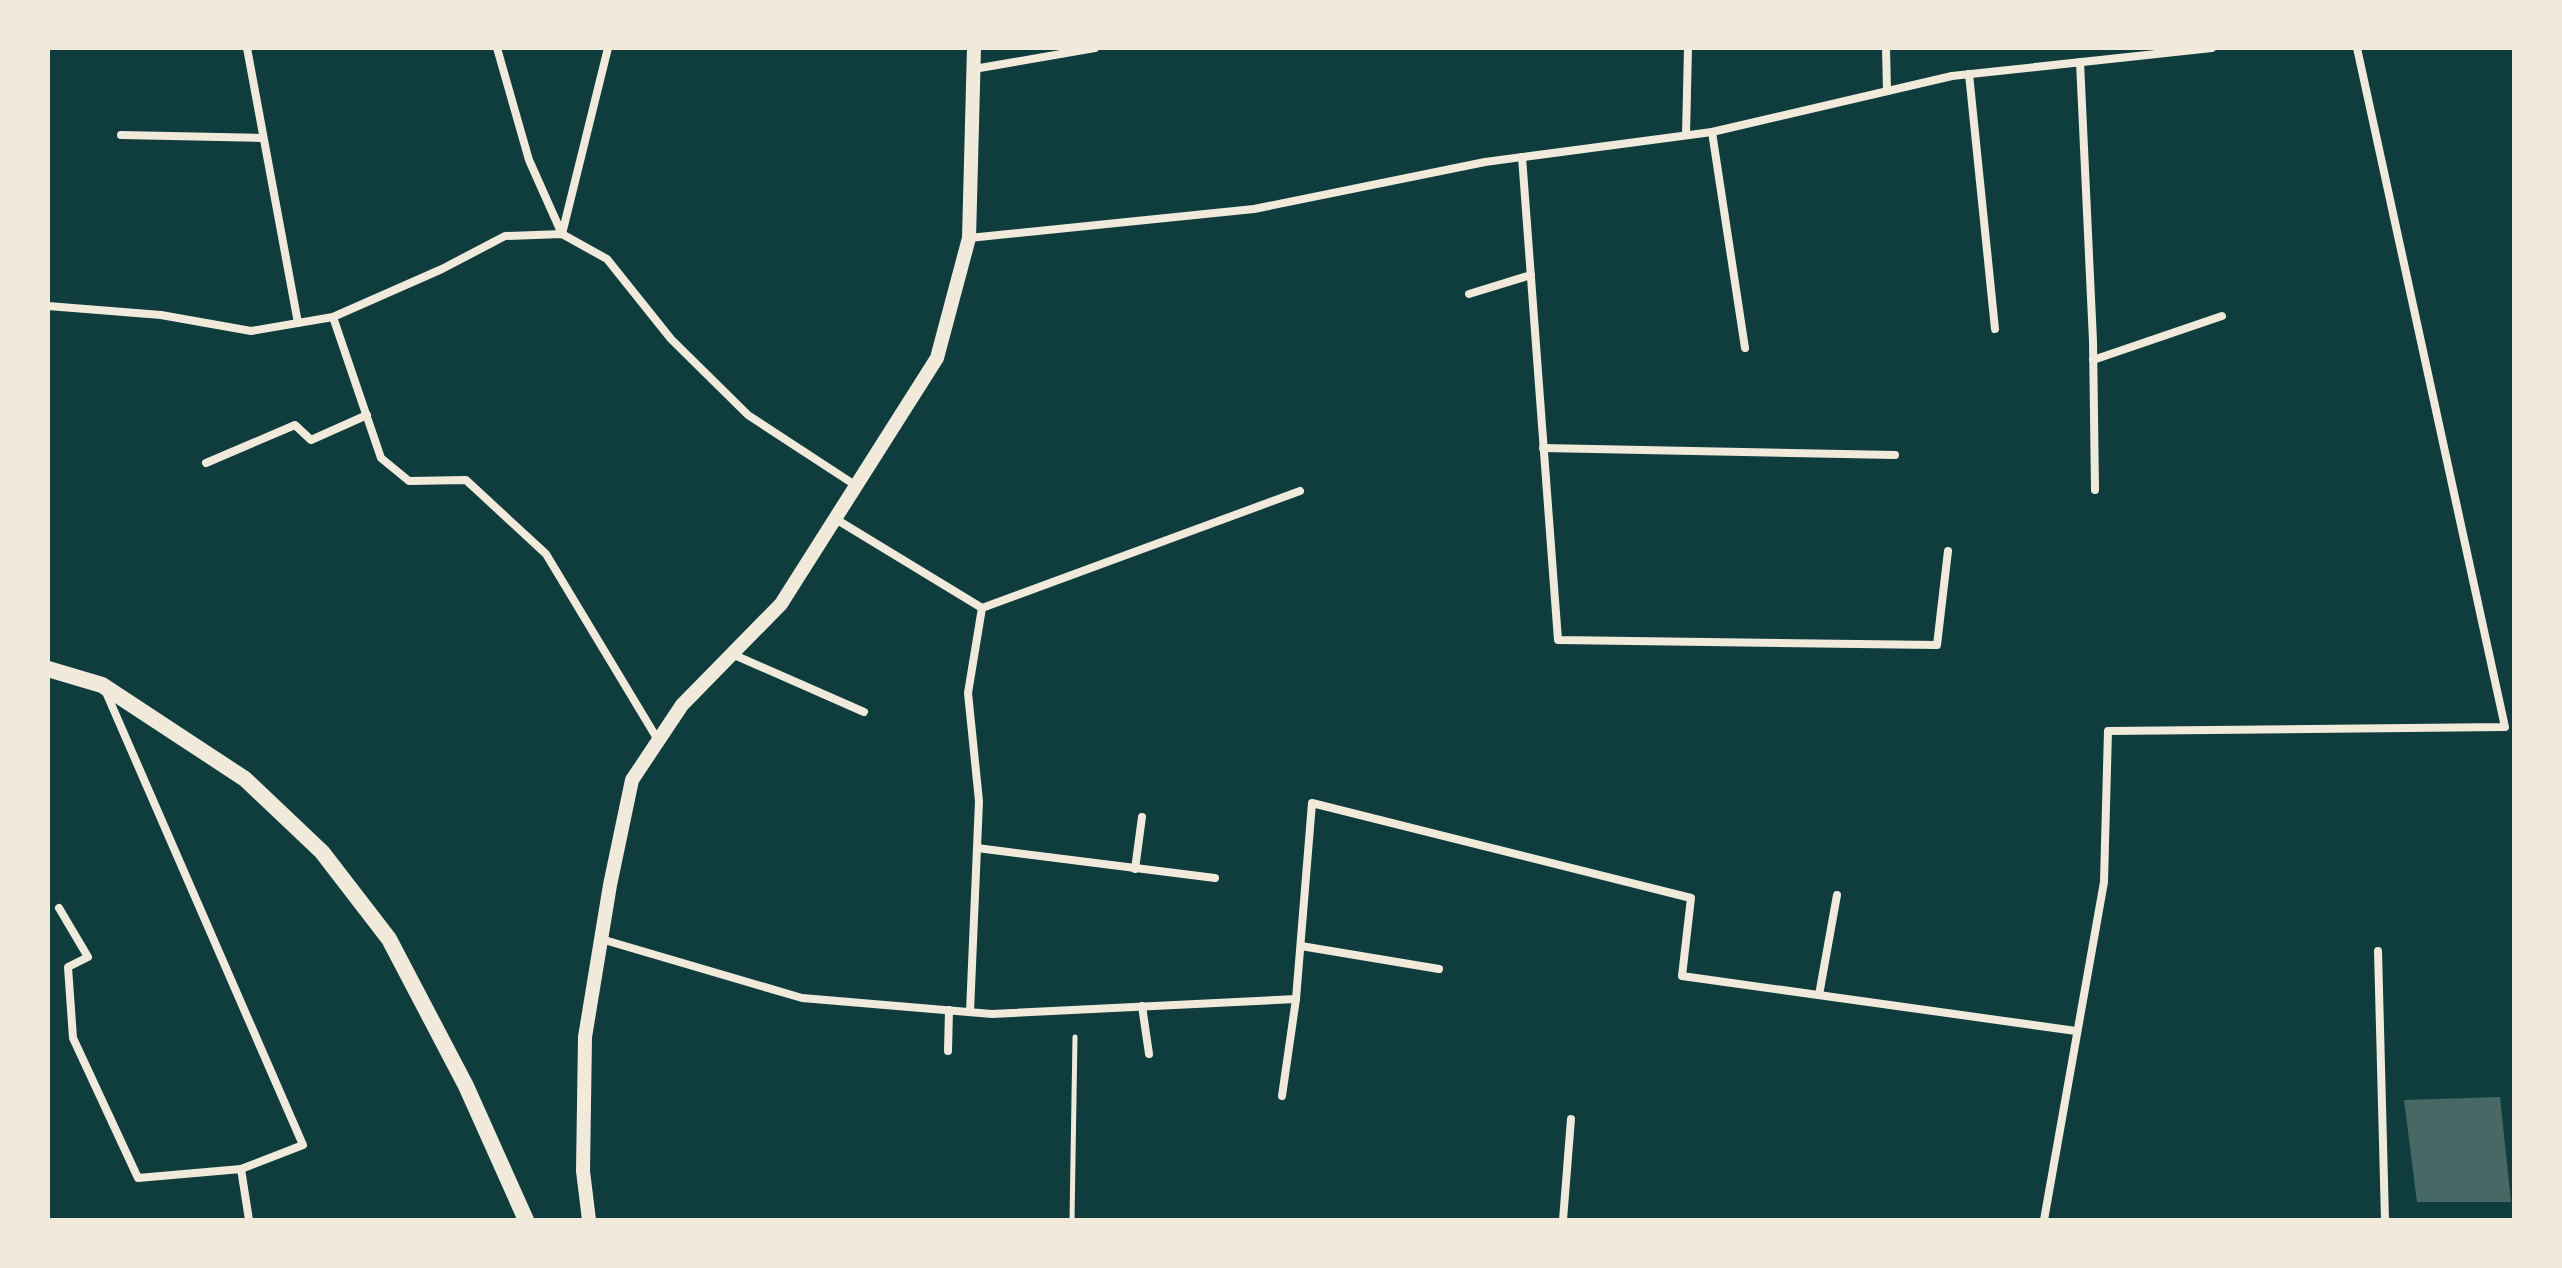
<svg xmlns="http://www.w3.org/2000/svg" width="2562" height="1268" font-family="Karla,sans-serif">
<rect width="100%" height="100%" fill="#0f3d3e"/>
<path fill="#486865" d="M2500 1097 2511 1202H2417L2404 1100Z"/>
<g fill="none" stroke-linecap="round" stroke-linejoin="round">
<path stroke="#f1e9da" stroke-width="5" d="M1072 1220 1075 1037"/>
<g stroke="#f1e9da" stroke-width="8">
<path d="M247 48 298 323"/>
<path d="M497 48 529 160 562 234 608 48"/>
<path d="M1886 48 1887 91"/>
<path d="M2080 62 2093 341 2095 490"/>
<path d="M974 69 1095 48"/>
<path d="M1969 74 1995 329"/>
<path d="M1712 132 1745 348"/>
<path d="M121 135 262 138"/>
<path d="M1686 135 1688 48"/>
<path d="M1522 157 1558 640 1937 645 1948 551"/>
<path d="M969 238 1254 209 1485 162 1712 132 1952 76 2212 48"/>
<path d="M1469 294 1531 275"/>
<path d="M48 306 161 315 251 331 333 317 442 269 505 236 562 234 607 259 671 339 748 415 855 485"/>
<path d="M333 317 381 458 409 481 466 480 546 554 658 740"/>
<path d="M2093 360 2222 316"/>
<path d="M1543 448 1895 455"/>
<path d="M206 463 295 425 311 440 367 415"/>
<path d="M834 518 982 608 1300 491"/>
<path d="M732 654 864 712"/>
<path d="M105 690 303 1145 241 1169"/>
<path d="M977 848 1215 878"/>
<path d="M1135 869 1142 817"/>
<path d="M59 908 88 957 68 967 73 1038 138 1178 241 1169 249 1220"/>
<path d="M601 939 802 998 992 1014 1296 999 1312 803 1691 898 1682 976 2076 1031"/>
<path d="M1301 946 1439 969"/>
<path d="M2378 951 2385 1220"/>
<path d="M1819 995 1837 895"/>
<path d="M1142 1006 1149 1054"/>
<path d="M970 1012 979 801 968 693 982 608"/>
<path d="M948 1051 949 1010"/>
<path d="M1282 1096 1296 999"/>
<path d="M1563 1220 1571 1119"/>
<path d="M2044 1220 2104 882 2108 731 2505 727 2357 48"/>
</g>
<path stroke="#f1e9da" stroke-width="14" d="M589 1220 583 1171 585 1037 610 885 632 780 682 705 781 604 937 358 969 238 974 48"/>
<path stroke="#f1e9da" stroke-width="16" d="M48 669 102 685 245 779 322 852 389 939 466 1086 526 1220"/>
</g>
<rect width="2562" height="1268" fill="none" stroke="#f1e9da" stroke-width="100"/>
</svg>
